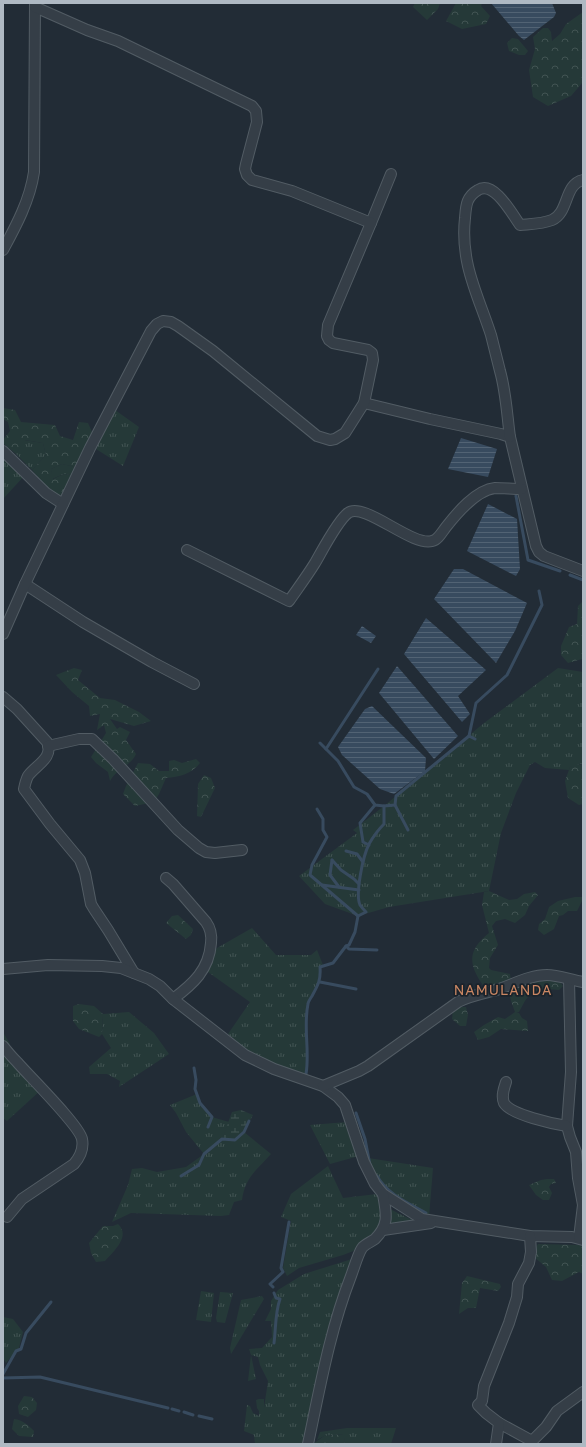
<svg xmlns="http://www.w3.org/2000/svg" width="586" height="1447" font-family="'Golos Text',sans-serif">
<defs>
<pattern id="grass-tufts" width="24" height="20" patternUnits="userSpaceOnUse"><rect width="24" height="20" fill="#253938"/><path d="M3 7l-1-3M5 7V3M7 7l1-3M15 17l-1-3M17 17v-4M19 17l1-3" fill="none" stroke="#425453"/></pattern>
<pattern id="forest-crowns" width="20" height="18" patternUnits="userSpaceOnUse"><rect width="20" height="18" fill="#253938"/><path d="M2 6a3 3 0 1 1 6 0M12 15a3 3 0 1 1 6 0" fill="none" stroke="#425453"/></pattern>
<pattern id="wetland-marsh" width="20" height="14" patternUnits="userSpaceOnUse"><rect width="20" height="14" fill="#253938"/><path d="M1 5h8M5 5V1M11 12h8M15 12V8" fill="none" stroke="#425453"/></pattern>
<pattern id="water-rules" width="6" height="5" patternUnits="userSpaceOnUse"><rect width="6" height="5" fill="#384b5f"/><path d="M0 2.5h6" fill="none" stroke="#526374"/></pattern>
</defs>
<rect width="100%" height="100%" fill="#222c36"/>
<g fill="url(#grass-tufts)">
<path d="M115 410 139 427 123 466 96 449Z"/>
<path d="M24 440 43 443 46 455 32 470 16 454Z"/>
<path d="M3 455 25 475 3 499Z"/>
<path d="M62 464 76 467 72 475 64 474 52 479 51 469Z"/>
<path d="M558 668 583 672V765L581 764 570 767 569 770 545 768 535 762 530 765 516 793 501 833 489 891 389 907 358 916 325 904 299 876 357 833 353 830 384 806 484 723Z"/>
<path d="M252 928 276 955H311L317 950 323 965 320 967 321 975 320 982 308 1004 306 1034 308 1064 304 1078 248 1052 228 1034 250 1002 201 967 217 948Z"/>
<path d="M129 1012 154 1033 169 1054 119 1087 120 1081 107 1074H90L89 1067 111 1048 102 1034 103 1014Z"/>
<path d="M3 1032 10 1044 5 1046 42 1089 7 1121 3 1118Z"/>
<path d="M197 1094 200 1103 212 1117 229 1122 222 1139 235 1140 244 1132 271 1154C257 1170 245 1177 242 1200L234 1202 229 1215 221 1216 131 1213 112 1222 128 1185 132 1169 142 1168 157 1172 186 1167 204 1154 186 1132 176 1113 170 1105Z"/>
<path d="M347 1122 359 1156 330 1164 310 1125Z"/>
<path d="M368 1158 433 1168 429 1217C407 1196 375 1194 368 1158Z"/>
<path d="M328 1166 343 1198 377 1194 382 1212 379 1229 356 1250 343 1255 299 1268 287 1276 283 1268 291 1221 281 1217 291 1194Z"/>
<path d="M388 1208 416 1222 388 1225Z"/>
<path d="M352 1259 339 1307 309 1444H255L254 1435 244 1431 247 1405 250 1406 253 1413 259 1416V1411L257 1408 256 1400 259 1399H264V1408L268 1381 260 1365 258 1357 251 1355 256 1379 248 1381 251 1355 249 1349 262 1348 272 1337 271 1321H265L271 1309V1301L278 1290 304 1274Z"/>
<path d="M201 1291 214 1293 211 1322 196 1320Z"/>
<path d="M220 1292 233 1293 225 1323 217 1322 216 1318Z"/>
<path d="M262 1296 264 1299 231 1354 230 1348 241 1300Z"/>
<path d="M3 1317 13 1319 23 1332 19 1348 6 1363 3 1358Z"/>
<path d="M347 1428H396L391 1444H343L345 1442 343 1434 324 1436 317 1440 320 1432Z"/>
</g>
<g fill="url(#forest-crowns)">
<path d="M415 3H440L438 9 427 20 413 7Z"/>
<path d="M456 3H482L481 6 490 16 486 24 462 29 446 21Z"/>
<path d="M583 12V82L571 96 548 106 533 97 529 70 535 49 533 37 543 28H548L551 32 552 41 560 34 566 24Z"/>
<path d="M512 38 518 39 528 51 525 55H519L509 51 507 43Z"/>
<path d="M3 408 15 410 21 422 55 425 60 436 73 440 79 422 88 423 93 434 76 467 62 464 51 469 53 479 64 474 72 475 65 492 59 496 50 491 32 470 46 455 43 443 25 440 16 454 3 443V440L10 431 8 422 3 419Z"/>
<path d="M583 601V657L582 659 568 663 561 655V646L569 627 577 624 578 606Z"/>
<path d="M74 668 82 670 78 680 100 698 115 700 139 712 151 721 134 726 110 719 117 729 120 727 130 732 126 740 136 754C131 766 116 769 110 781L108 772 96 763 91 757 106 733 104 725 97 730 100 714 90 716 89 706 72 692 56 675Z"/>
<path d="M196 759 200 763C192 774 179 777 166 778L159 794 154 802 135 806 123 794 126 786 138 763 150 764 159 771H169V761L174 760 182 763Z"/>
<path d="M575 764 583 765V804L579 805 568 798 565 781 570 767Z"/>
<path d="M204 775 211 778 215 788 201 817 197 816 198 784Z"/>
<path d="M489 891 509 900 517 899 524 894 535 892 538 895 529 906 525 915 515 923 505 919 496 921 492 926 498 945 490 958 489 968 491 970 510 974 511 980 487 991C470 968 464 953 489 933L482 905 484 892Z"/>
<path d="M575 897H582V901L577 911H568L563 915 559 916 554 929 544 935 538 930 539 924 545 919 549 907 558 901Z"/>
<path d="M178 915 193 929 191 935 186 939 166 923 172 916Z"/>
<path d="M557 978 563 986 559 990C549 989 535 988 528 997 524 1001 522 1007 519 1012H516L519 1013 522 1018 527 1021 528 1031 501 1029 489 1037 478 1040 474 1032 484 1025 498 1017 505 1019 515 1012 511 1001 509 993 526 984Z"/>
<path d="M79 1004 94 1006 103 1014 102 1034 99 1037 79 1029 73 1021V1006Z"/>
<path d="M458 1007H466L468 1015 466 1026H460L452 1019 453 1010Z"/>
<path d="M547 1179H554L556 1183 551 1184 549 1187 552 1193 549 1200H543L536 1195 529 1185 541 1180Z"/>
<path d="M118 1224C131 1236 114 1251 105 1261L96 1262 91 1253 89 1243 103 1226H113Z"/>
<path d="M538 1244 579 1245 583 1246V1274L579 1272 562 1281 552 1280 546 1267 534 1257V1251Z"/>
<path d="M467 1276 500 1284 501 1287 498 1291 480 1288 476 1308H468L459 1314 462 1283Z"/>
<path d="M24 1396 32 1397 37 1403 36 1410 28 1417 19 1414 18 1406Z"/>
<path d="M14 1419C23 1420 28 1425 34 1431L33 1437 19 1436 12 1429Z"/>
<path d="M344 1434 345 1442 343 1444H313L324 1436Z"/>
</g>
<path fill="url(#wetland-marsh)" d="M241 1110 253 1115 244 1132 235 1140 222 1139 232 1112Z"/>
<g fill="url(#water-rules)">
<path d="M491 3H552L556 13 554 17 524 40 519 36Z"/>
<path d="M461 438 497 449 488 477 448 469Z"/>
<path d="M488 504 517 519 520 569 516 576 467 551Z"/>
<path d="M454 569H463L527 603 515 631 496 663 434 599Z"/>
<path d="M426 618 486 670 458 696 470 714 462 722 404 654Z"/>
<path d="M362 626 376 636 371 643 356 635Z"/>
<path d="M397 666 458 736 434 759 379 693Z"/>
<path d="M372 706 426 758 425 771 394 794 380 789 342 755 338 747 365 709Z"/>
</g>
<g fill="none" stroke-linecap="round" stroke-linejoin="round">
<g stroke="#384b5f" stroke-width="3">
<path d="M516 496 528 560 560 571"/>
<path d="M570 575 583 580"/>
<path d="M469 736 476 703 507 675 542 605 539 591"/>
<path d="M326 749 378 669"/>
<path d="M395 805 408 830"/>
<path d="M384 806 395 805 396 796 469 736 475 739"/>
<path d="M317 809 323 819V830L327 837 312 865 310 875 358 916"/>
<path d="M369 845 363 842 360 823 375 805"/>
<path d="M346 851 357 854 363 862"/>
<path d="M332 860 341 870 354 879 359 884"/>
<path d="M332 860 330 875 339 887"/>
<path d="M322 885 359 890"/>
<path d="M346 946 349 949 377 950"/>
<path d="M320 982 356 989"/>
<path d="M194 1068 196 1080 195 1089 200 1103 212 1117 208 1127"/>
<path d="M306 1074C310 1051 303 1027 308 1004 308 1002 310 999 312 996 318 985 321 980 320 967L333 963 346 946 349 945 355 932 358 916 366 912C364 910 362 908 360 905 355 894 363 856 369 844 373 837 378 830 384 824V806L375 805 367 794 354 787 338 761 320 743"/>
<path d="M356 1113 365 1139 370 1165"/>
<path d="M181 1176 199 1165 204 1154 222 1139 235 1140 244 1132 249 1121"/>
<path d="M377 1176C387 1194 408 1203 426 1213"/>
<path d="M273 1287 270 1284 283 1272 281 1268 289 1222"/>
<path d="M274 1343C276 1328 275 1313 280 1299L276 1298 274 1293"/>
<path d="M3 1374 16 1351 21 1349 26 1333 51 1302"/>
<path d="M3 1378 40 1377 168 1408"/>
<path d="M172 1409 179 1411"/>
<path d="M184 1412 193 1415"/>
<path d="M199 1416 212 1419"/>
</g>
<g stroke="#525c64" stroke-width="12">
<g id="minor">
<path d="M371 223 391 174"/>
<path d="M3 250C16 226 30 200 34 172L35 3"/>
<path d="M364 403 430 419 501 434 510 437 536 546 539 552 544 556 583 571"/>
<path d="M510 437C507 415 506 392 500 371 497 359 494 347 491 335 478 295 460 263 465 218 466 206 466 197 478 190 494 180 512 214 520 225 530 224 542 224 552 220 569 213 564 184 583 180"/>
<path d="M3 451 46 493 63 504"/>
<path d="M187 550 289 601C298 588 307 576 315 563 322 551 338 520 348 513 364 501 412 547 432 541 438 540 442 532 446 527 457 513 476 490 495 488 504 488 513 489 522 489"/>
<path d="M25 584 83 622 152 662 194 684"/>
<path d="M3 634 25 584 90 448 151 331 157 324 163 321 171 322 178 326 213 351 317 436 330 440 335 439 345 433 364 403 373 360 372 353 368 350 333 343 329 340 327 336 328 325 371 223 292 191 252 180 247 175 245 169 246 164 257 122 256 111 252 106 118 41 87 30 35 7"/>
<path d="M3 697 17 709 47 742C54 758 36 765 28 776 26 780 25 784 24 789L50 824 80 860 85 873 91 904 94 909 108 930 134 973"/>
<path d="M48 746 79 739H92L113 759 178 830 199 848 206 852 215 853 242 850"/>
<path d="M166 878 173 884 206 922C211 929 212 935 211 943 209 970 193 984 173 999"/>
<path d="M3 969 48 965 102 966 121 968 149 979 160 986 173 999 245 1055 274 1069 323 1086 338 1097 345 1105 364 1162 375 1184 383 1194 422 1219 530 1236 572 1237 583 1240"/>
<path d="M569 980 571 1072 567 1126 570 1137 576 1152 578 1178 583 1205 579 1238"/>
<path d="M3 1046C7 1051 12 1057 17 1062 29 1076 79 1125 82 1139 84 1149 80 1157 74 1164L22 1199 7 1217"/>
<path d="M506 1082C504 1088 501 1096 504 1103 511 1115 554 1124 567 1126"/>
<path d="M323 1086 359 1071 368 1066 458 1002C470 996 481 994 493 991 511 986 528 975 547 975 558 975 571 980 583 982"/>
<path d="M383 1230 431 1223"/>
<path d="M499 1423 532 1441 546 1427 557 1411 583 1392"/>
<path d="M308 1444C320 1387 330 1330 351 1276 354 1268 358 1254 362 1248 365 1244 371 1242 375 1239 390 1224 386 1213 383 1194"/>
<path d="M496 1444 499 1423 486 1413 478 1405 482 1401 484 1386 509 1323 517 1297 518 1284 529 1263 531 1252 530 1236"/>
</g>
</g>
<use href="#minor" stroke="#353e47" stroke-width="10"/>
</g>
<g text-anchor="middle" stroke-width="3.5" stroke-linejoin="round" paint-order="stroke">
<g font-size="14" letter-spacing="1" fill="#cb8763" stroke="#1b232b">
<text x="503" y="995">NAMULANDA</text>
</g>
</g>
<rect width="586" height="1447" fill="none" stroke="#afb9c3" stroke-width="8"/>
</svg>
